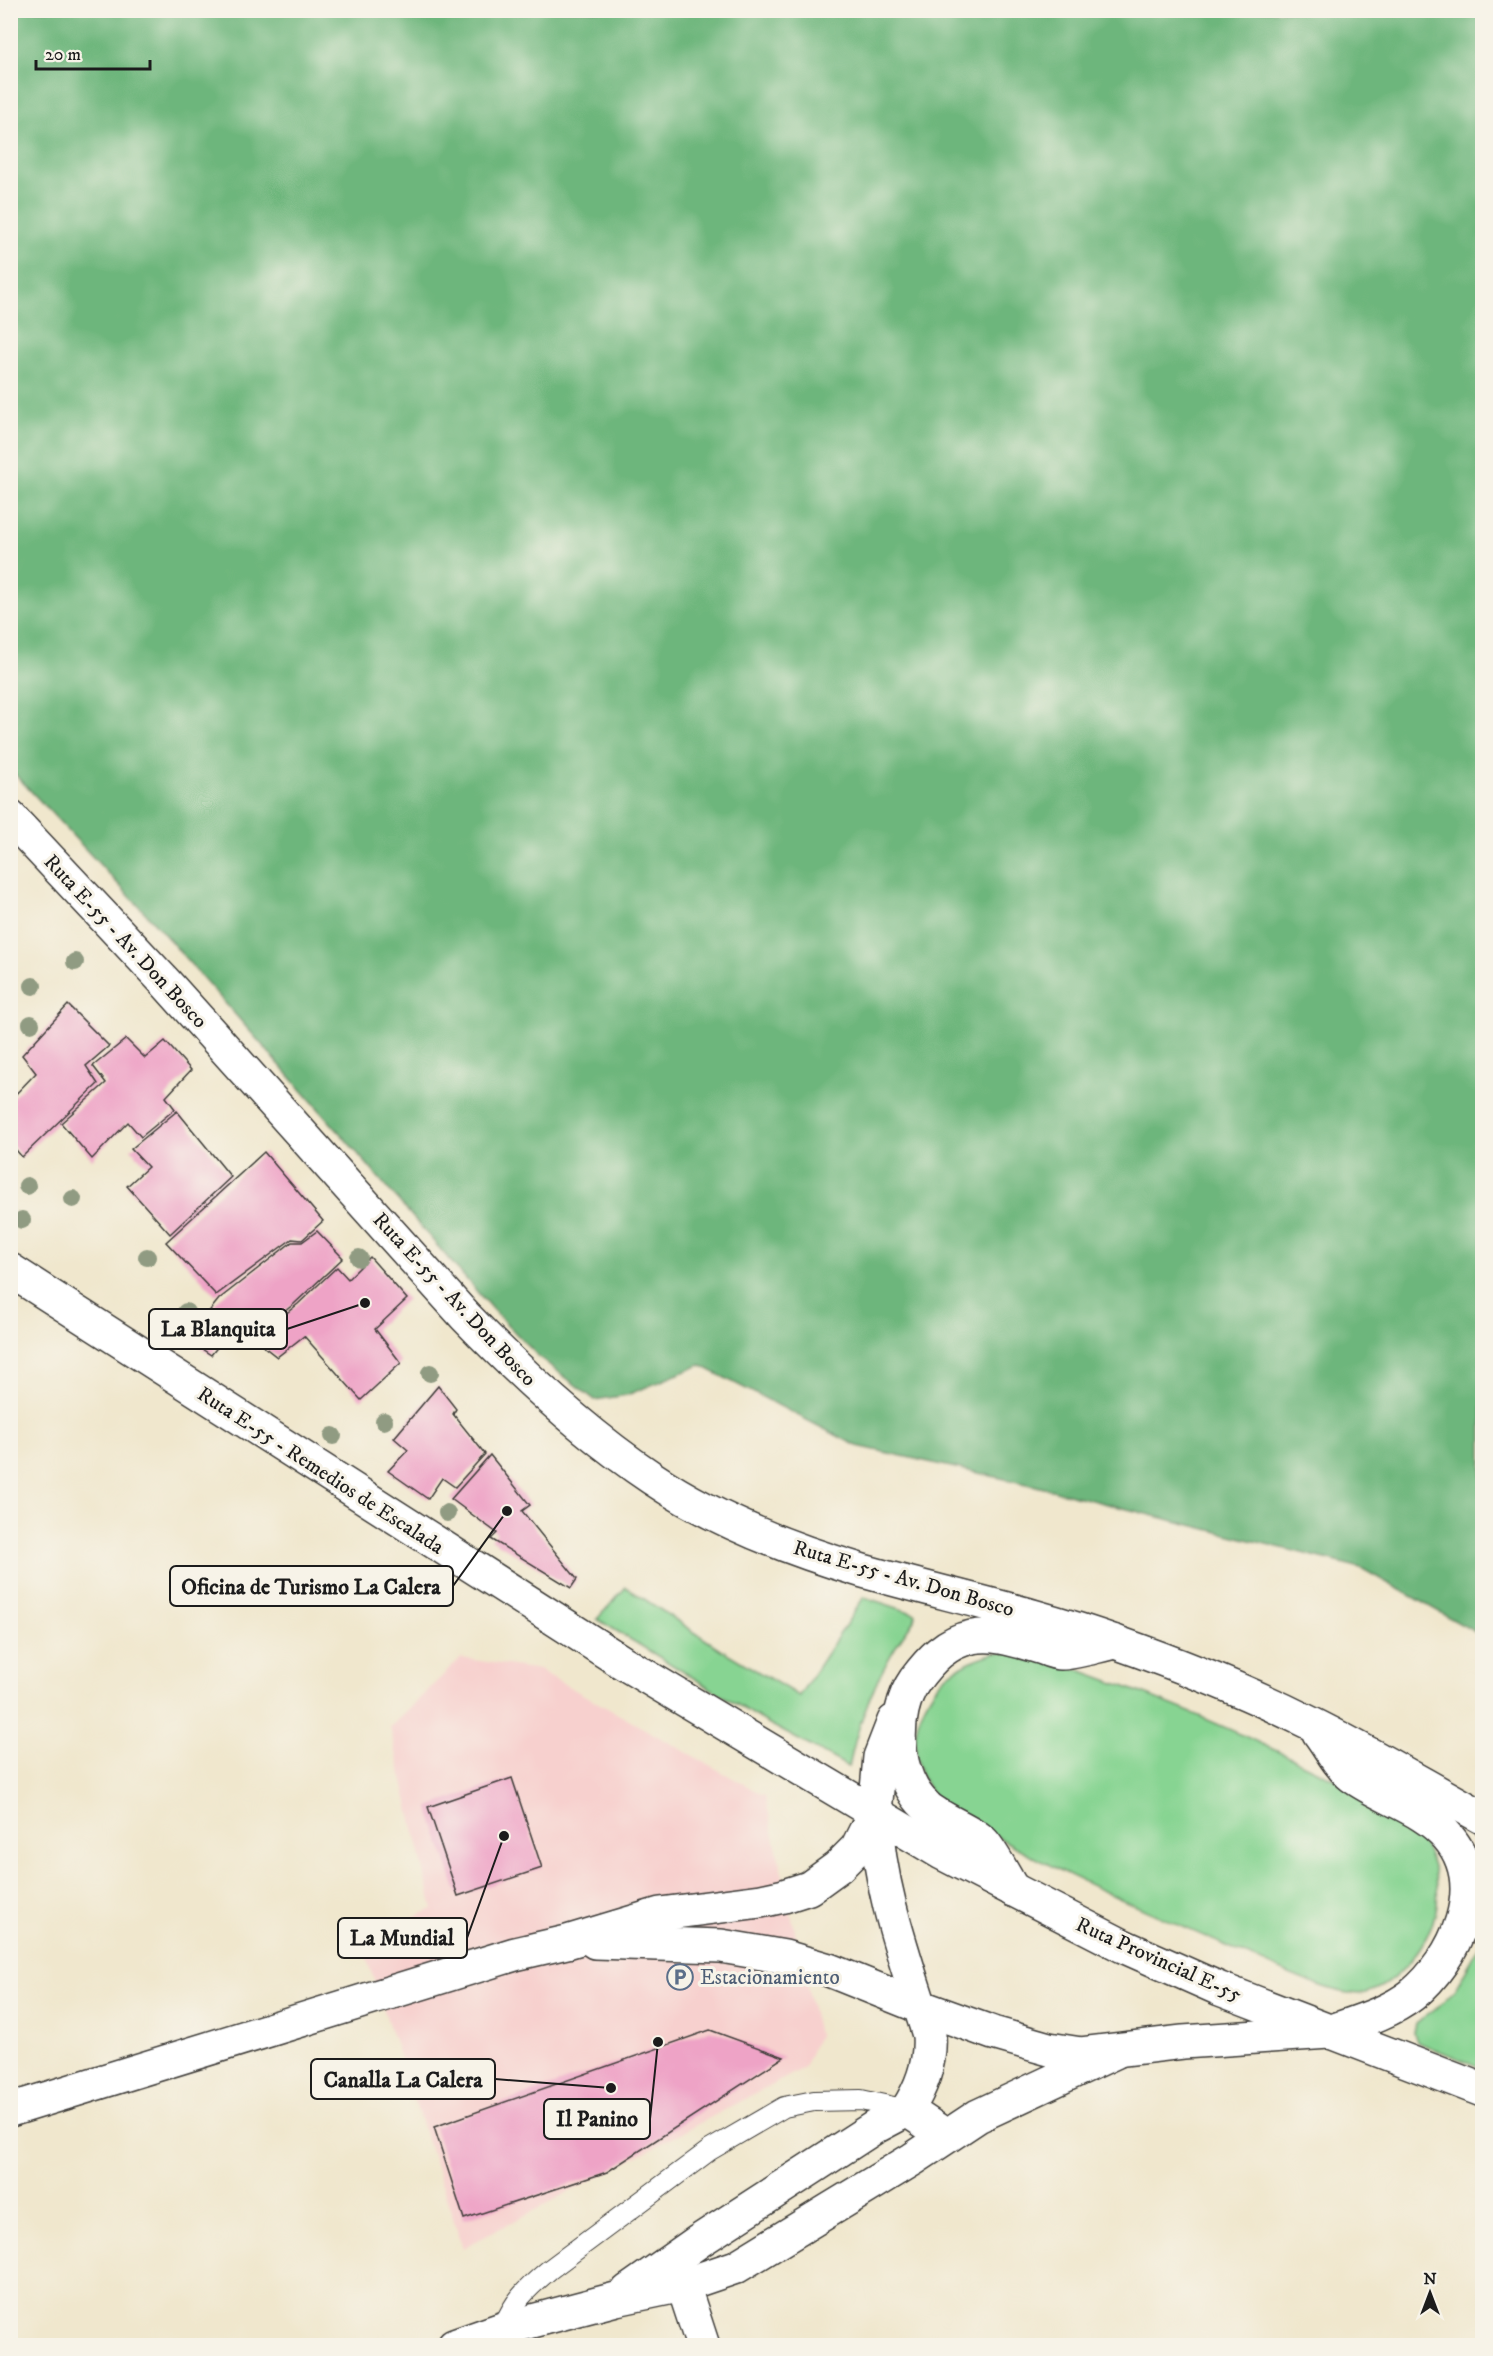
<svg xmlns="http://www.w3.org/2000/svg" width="1493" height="2356" font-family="'IM FELL DW Pica',serif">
<rect width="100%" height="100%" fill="#f7f3e8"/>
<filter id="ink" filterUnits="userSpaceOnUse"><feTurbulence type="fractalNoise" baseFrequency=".0167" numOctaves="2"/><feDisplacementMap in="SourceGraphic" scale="12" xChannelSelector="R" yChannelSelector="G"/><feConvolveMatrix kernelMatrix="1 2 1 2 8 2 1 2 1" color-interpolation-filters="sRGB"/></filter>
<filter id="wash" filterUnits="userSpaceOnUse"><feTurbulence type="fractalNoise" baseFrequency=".008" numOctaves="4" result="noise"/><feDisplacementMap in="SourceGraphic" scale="24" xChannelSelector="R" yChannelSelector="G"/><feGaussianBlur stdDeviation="1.35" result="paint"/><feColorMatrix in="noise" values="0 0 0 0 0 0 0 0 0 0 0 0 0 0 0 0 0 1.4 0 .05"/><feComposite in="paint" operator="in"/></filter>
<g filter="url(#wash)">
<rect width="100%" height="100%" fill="#f0e7cd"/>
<path fill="#f7d0ce" d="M461 1658 539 1670 765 1796 818 2035 804 2068 463 2248 360 1938 433 1909 390 1727Z"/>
<g fill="#87d492" stroke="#527857" stroke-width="1.5">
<path d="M626 1587 720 1649 799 1696 864 1597 916 1614C915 1621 911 1624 907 1630 899 1641 891 1654 885 1666 868 1697 856 1733 849 1767L764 1721 597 1619Z"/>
<path d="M995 1653C1004 1653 1013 1653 1022 1653 1046 1656 1081 1671 1104 1679 1177 1705 1248 1736 1318 1771 1353 1788 1392 1804 1417 1835 1433 1855 1441 1886 1436 1911 1429 1943 1398 1985 1365 1993 1337 1999 1267 1964 1240 1952 1157 1915 1072 1880 994 1835 974 1824 948 1812 933 1795 917 1775 911 1743 919 1719 934 1678 954 1665 995 1653Z"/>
<path d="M1482 1942V2068L1417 2042 1414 2033 1416 2024 1436 2009 1455 1989Z"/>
</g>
<path fill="#6db67c" stroke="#44694c" stroke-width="1.5" d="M11 10 1482 11V1636L1361 1568 1032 1485 857 1446 700 1365 627 1395 595 1400 539 1357 492 1309 346 1140 150 918 11 770Z"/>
<g id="blocks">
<g fill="#eea3c6">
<path d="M68 1005 109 1046 86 1066 98 1084 22 1157 10 1143V1100L36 1073 22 1055Z"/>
<path d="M126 1039 145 1058 165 1041 191 1070 166 1097 175 1109 141 1137 128 1122 92 1159 61 1123 106 1083 93 1066Z"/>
<path d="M177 1111 231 1177 170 1234 127 1186 148 1167 131 1149Z"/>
<path d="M264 1152 323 1221 302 1240 292 1239 216 1295 166 1242Z"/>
<path d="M317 1231 343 1258 294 1304 256 1334 241 1318 211 1355 187 1339 219 1299 292 1242H302Z"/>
<path d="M370 1257 407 1299 375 1329 401 1363 361 1400 304 1336 277 1357 254 1339 298 1304 337 1267 348 1279Z"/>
<path d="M438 1386 456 1409 453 1414 485 1454 455 1487 442 1478 428 1499 388 1471 408 1450 394 1438Z"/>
<path d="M490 1455 530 1505 522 1511 577 1579 571 1588 491 1539 497 1533 451 1499Z"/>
<path d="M512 1778 542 1868 458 1896 428 1807Z"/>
<path d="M710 2030 784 2057 607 2172 464 2219 434 2127Z"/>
</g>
</g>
</g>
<g filter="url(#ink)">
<use href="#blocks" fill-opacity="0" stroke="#3c3a37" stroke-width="1.5"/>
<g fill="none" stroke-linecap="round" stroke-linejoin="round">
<g stroke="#3c3a37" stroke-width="22">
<path id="service" d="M502 2329C515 2300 524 2291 549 2270L710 2150 784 2107 814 2101 861 2100 907 2110"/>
</g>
<g stroke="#3c3a37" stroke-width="36">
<g id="minor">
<path d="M683 2285 703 2346"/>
<path d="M628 2291 699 2241 875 2127 907 2110 946 2136"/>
<path d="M454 2346 502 2329 616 2299 683 2285 736 2267 913 2159 978 2116 1115 2052"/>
</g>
</g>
<g stroke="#3c3a37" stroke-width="36">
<g id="tertiary">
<path d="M875 1812C879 1891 906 1961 929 2035 931 2063 922 2087 907 2110"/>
<path d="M595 1942 721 1946 785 1957 829 1970 921 2007 993 2033 1049 2049 1081 2054 1183 2042 1329 2032"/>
<path d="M10 2110 515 1954 567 1942 660 1914 761 1901 784 1896 809 1888 838 1867 857 1848 875 1812"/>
</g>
</g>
<g stroke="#3c3a37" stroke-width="36">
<g id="primary">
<path d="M10 817 165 982 465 1316C522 1375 583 1432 652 1478 713 1519 792 1550 863 1571 948 1595 1035 1613 1118 1643 1183 1666 1248 1692 1310 1723 1369 1752 1425 1786 1482 1817"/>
<path d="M10 1270 622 1662 942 1853 1123 1946 1220 1989 1482 2090"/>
<path d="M1319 1733C1329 1746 1339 1766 1352 1776 1382 1798 1424 1808 1448 1837 1490 1886 1455 1960 1412 1995 1389 2013 1357 2022 1329 2032"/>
<path d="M875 1812 880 1757 894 1721"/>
<path d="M1013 1890C1004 1875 995 1857 984 1843 975 1832 940 1819 927 1807 894 1778 891 1714 915 1680 930 1660 946 1642 972 1637 995 1632 1021 1642 1043 1648 1048 1650 1055 1653 1061 1653 1076 1653 1099 1645 1115 1642"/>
</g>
</g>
<use href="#service" stroke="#fff" stroke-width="20"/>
<use href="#minor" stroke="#fff" stroke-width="33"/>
<use href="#tertiary" stroke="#fff" stroke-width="33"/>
<use href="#primary" stroke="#fff" stroke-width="33"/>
</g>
<g fill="#909b82">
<circle cx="75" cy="962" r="9"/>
<circle cx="33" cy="986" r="9"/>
<circle cx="31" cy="1024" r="9"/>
<circle cx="27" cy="1186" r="9"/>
<circle cx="73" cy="1199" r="9"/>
<circle cx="22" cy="1220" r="9"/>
<circle cx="147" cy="1257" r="9"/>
<circle cx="359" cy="1258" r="9"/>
<circle cx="186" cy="1312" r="9"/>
<circle cx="430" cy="1373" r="9"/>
<circle cx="384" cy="1421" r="9"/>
<circle cx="333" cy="1436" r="9"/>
<circle cx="447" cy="1513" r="9"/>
</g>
</g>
<defs>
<g id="parking-ring" transform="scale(1.35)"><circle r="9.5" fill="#f7f3e8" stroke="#5c6f8a" stroke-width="1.5"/><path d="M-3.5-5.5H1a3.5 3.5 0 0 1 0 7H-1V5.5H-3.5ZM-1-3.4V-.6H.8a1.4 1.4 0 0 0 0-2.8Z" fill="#5c6f8a"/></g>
</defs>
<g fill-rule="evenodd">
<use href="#parking-ring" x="680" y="1977"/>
</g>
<g text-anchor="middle" stroke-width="6" stroke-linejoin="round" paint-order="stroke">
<g font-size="21" fill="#1c1c1c" stroke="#f7f3e8">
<text transform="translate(126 941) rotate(47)" y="7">Ruta E-55 - Av. Don Bosco</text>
<text transform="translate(455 1299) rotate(47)" y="7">Ruta E-55 - Av. Don Bosco</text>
<text transform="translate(321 1470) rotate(33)" y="7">Ruta E-55 - Remedios de Escalada</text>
<text transform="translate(904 1578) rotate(16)" y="7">Ruta E-55 - Av. Don Bosco</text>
<text transform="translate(1159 1959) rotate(24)" y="7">Ruta Provincial E-55</text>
</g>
<g font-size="21" fill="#4e5e75" stroke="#f7f3e8" text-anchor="start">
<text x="700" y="1984">Estacionamiento</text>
</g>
</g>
<path fill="none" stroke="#1c1c1c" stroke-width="2" d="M365 1303L287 1329M507 1511L453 1586M504 1836L467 1938M611 2088L495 2079M658 2042L650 2119"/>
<g fill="#1c1c1c" stroke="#f7f3e8" stroke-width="2">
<circle cx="365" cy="1303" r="6"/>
<circle cx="507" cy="1511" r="6"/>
<circle cx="504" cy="1836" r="6"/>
<circle cx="611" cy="2088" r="6"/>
<circle cx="658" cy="2042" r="6"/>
</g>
<g fill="#f7f3e8" stroke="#1c1c1c" stroke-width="2">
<rect x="149" y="1309" width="138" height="40" rx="6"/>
<rect x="170" y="1566" width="283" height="40" rx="6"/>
<rect x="338" y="1918" width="129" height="40" rx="6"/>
<rect x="311" y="2059" width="184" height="40" rx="6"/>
<rect x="544" y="2099" width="106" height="40" rx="6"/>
</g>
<g font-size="22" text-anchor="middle" font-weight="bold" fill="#1c1c1c">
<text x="218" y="1336">La Blanquita</text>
<text x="311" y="1594">Oficina de Turismo La Calera</text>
<text x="402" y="1945">La Mundial</text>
<text x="403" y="2087">Canalla La Calera</text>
<text x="597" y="2126">Il Panino</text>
</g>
<rect width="1493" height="2356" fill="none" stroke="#f7f3e8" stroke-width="36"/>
<g transform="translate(1430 2293)" stroke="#f7f3e8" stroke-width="4.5" paint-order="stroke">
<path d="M0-4.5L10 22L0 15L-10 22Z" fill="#1c1c1c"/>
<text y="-9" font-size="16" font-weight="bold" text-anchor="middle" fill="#1c1c1c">N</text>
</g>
<path d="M36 60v9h114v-9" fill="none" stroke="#1c1c1c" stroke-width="3"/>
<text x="45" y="60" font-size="18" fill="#1c1c1c" stroke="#f7f3e8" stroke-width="4.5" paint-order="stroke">20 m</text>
</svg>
